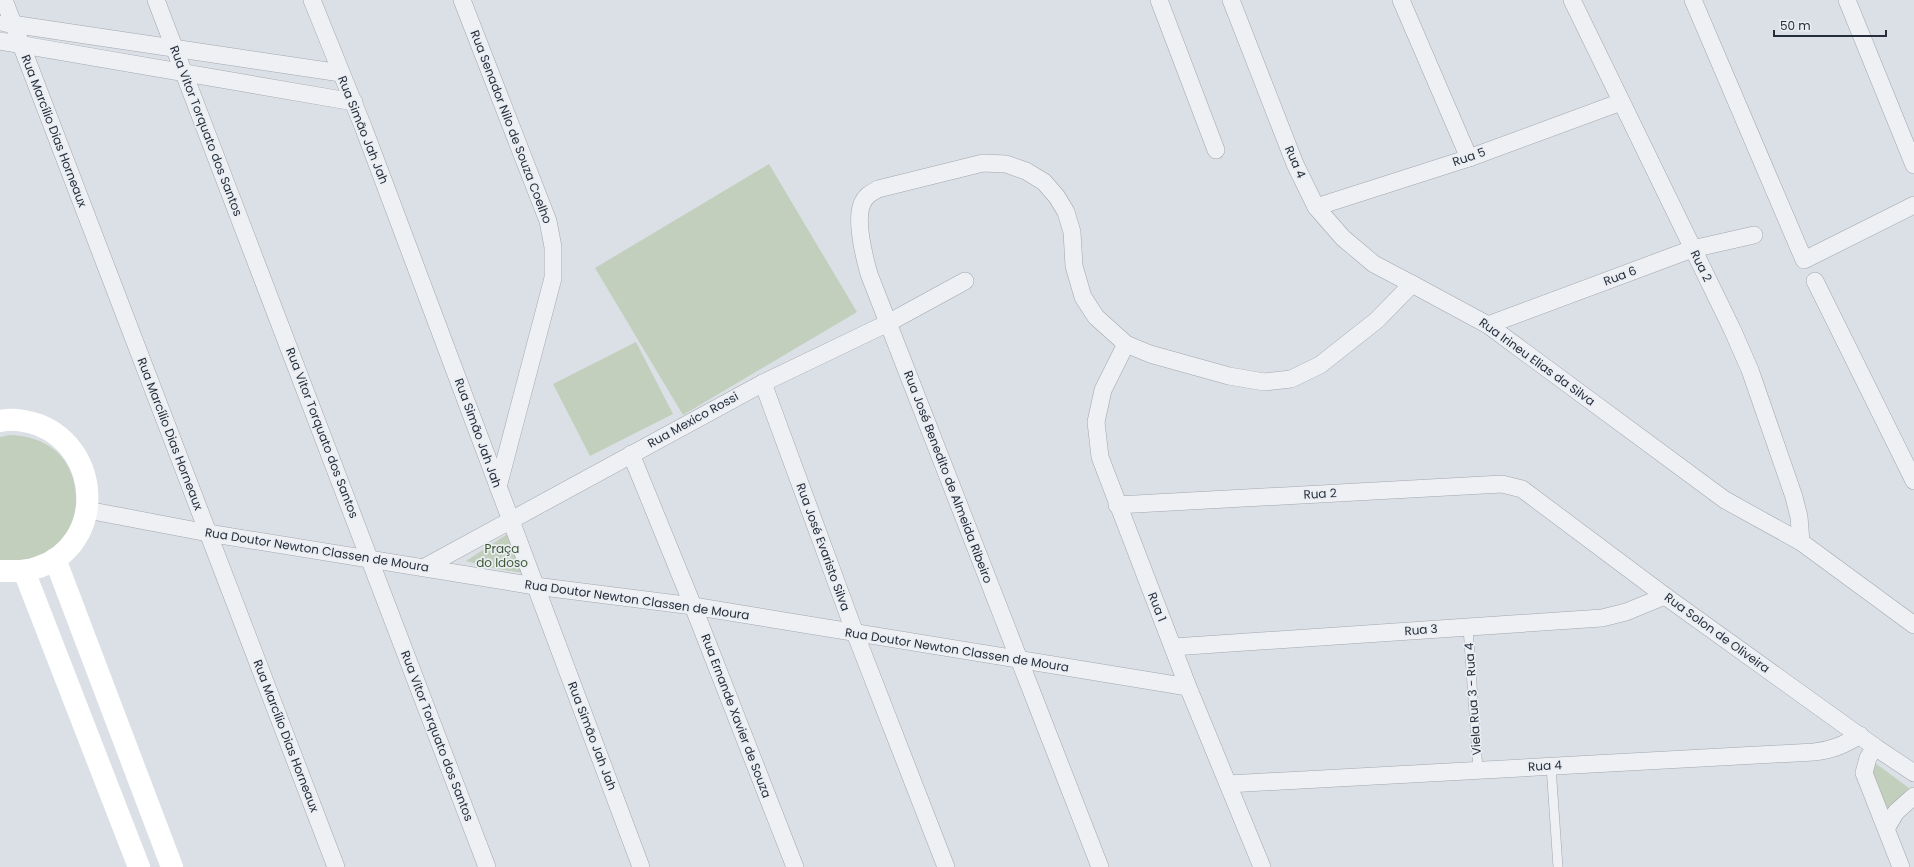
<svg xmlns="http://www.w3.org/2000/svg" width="1914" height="867" font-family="Poppins,sans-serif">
<rect width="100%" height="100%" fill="#dbe0e6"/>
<g fill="#c2cfbc">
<path d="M769 164 857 312 683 415 595 268Z"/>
<path d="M636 342 673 414 590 456 553 384Z"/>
<path d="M10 435C47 436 74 457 76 496 78 513 72 528 61 540 53 549 42 558 31 560 22 562 9 561 0 561V437Z"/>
<path d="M509 533 523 573 492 568 466 561Z"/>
<path d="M1875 763 1909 788 1885 814 1868 770Z"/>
</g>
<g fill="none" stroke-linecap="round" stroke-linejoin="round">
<g stroke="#a1a7af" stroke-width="10">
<g id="service">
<path d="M1468 627 1478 770"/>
<path d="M1551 766 1558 867"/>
</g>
</g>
<g stroke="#a1a7af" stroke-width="18">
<g id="minor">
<path d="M4 0 336 867"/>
<path d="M156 0 487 867"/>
<path d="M312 0 364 129 641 867"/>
<path d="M462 0 548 221 553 247V278L498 487"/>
<path d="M1159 0 1216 150"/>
<path d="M1231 0 1295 164 1316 207 1343 238 1374 264 1412 284"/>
<path d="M1401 0 1469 158"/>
<path d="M1572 0 1732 329 1750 370 1794 497 1799 517 1801 542"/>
<path d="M1693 0 1804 260 1914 205"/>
<path d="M1847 0 1914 165"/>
<path d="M5 23 341 73"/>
<path d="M0 41 354 102"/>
<path d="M1316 207 1469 158 1621 102"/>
<path d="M1815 281 1914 481"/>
<path d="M1488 325 1692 249 1754 235"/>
<path d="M1126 344 1103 390 1096 422 1100 457 1188 687 1262 867"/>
<path d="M763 383 855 633 946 867"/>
<path d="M631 454 693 606 795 867"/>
<path d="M1117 505 1502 484 1522 489 1665 596 1875 747 1914 773"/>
<path d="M87 510 208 533 535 586 693 606 1188 687"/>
<path d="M425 567 763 383 888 323 965 281"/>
<path d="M1173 647 1602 618 1626 612 1665 596"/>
<path d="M1875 747 1868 758 1864 773 1901 867"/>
<path d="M1228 784 1814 752C1832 750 1844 745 1860 735"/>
<path d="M1887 827 1896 812 1914 796"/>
<path d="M1100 867 869 274C864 256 855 221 862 204 865 196 871 193 878 189L983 163 1006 164 1026 171 1044 182 1057 197 1066 212 1072 232 1074 266 1083 297 1096 317 1126 344 1150 354 1229 376 1264 382 1291 379 1320 365 1377 320 1412 284 1488 325 1725 500 1801 542 1914 625"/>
</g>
</g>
<use href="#service" stroke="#eef0f4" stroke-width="9"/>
<use href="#minor" stroke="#eef0f4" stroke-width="17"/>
<g stroke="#fff" stroke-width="22">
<path d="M0 421C13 418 27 421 39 425 102 450 105 544 39 567 26 572 14 571 0 571"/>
<path d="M55 559 172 867"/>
<path d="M24 571 139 867"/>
</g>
</g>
<g text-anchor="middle" stroke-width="3.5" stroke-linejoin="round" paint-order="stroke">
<g font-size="12" fill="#262e3b" stroke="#eaeef3">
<text transform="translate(511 127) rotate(69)" y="4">Rua Senador Nilo de Souza Coelho</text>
<text transform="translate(363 130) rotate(68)" y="4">Rua Simão Jah Jah</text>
<text transform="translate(54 131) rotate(69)" y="4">Rua Marcílio Dias Horneaux</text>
<text transform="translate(206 131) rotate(69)" y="4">Rua Vitor Torquato dos Santos</text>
<text transform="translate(1469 157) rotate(-19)" y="4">Rua 5</text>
<text transform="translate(1295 162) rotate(66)" y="4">Rua 4</text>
<text transform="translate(1701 266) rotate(64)" y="4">Rua 2</text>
<text transform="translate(1620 276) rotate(-21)" y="4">Rua 6</text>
<text transform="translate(1537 362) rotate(36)" y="4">Rua Irineu Elias da Silva</text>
<text transform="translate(693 420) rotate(-29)" y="4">Rua Mexico Rossi</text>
<text transform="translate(322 433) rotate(69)" y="4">Rua Vitor Torquato dos Santos</text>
<text transform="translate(478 433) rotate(70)" y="4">Rua Simão Jah Jah</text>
<text transform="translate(170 434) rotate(69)" y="4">Rua Marcílio Dias Horneaux</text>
<text transform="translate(948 477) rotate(69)" y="4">Rua José Benedito de Almeida Ribeiro</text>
<text transform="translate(1320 494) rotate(-3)" y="4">Rua 2</text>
<text transform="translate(823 547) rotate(70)" y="4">Rua José Evaristo Silva</text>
<text transform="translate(317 550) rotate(9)" y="4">Rua Doutor Newton Classen de Moura</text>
<text transform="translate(637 600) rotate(8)" y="4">Rua Doutor Newton Classen de Moura</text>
<text transform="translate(1157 607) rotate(68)" y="4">Rua 1</text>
<text transform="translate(1421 630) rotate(-4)" y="4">Rua 3</text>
<text transform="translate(1717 633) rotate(36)" y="4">Rua Solon de Oliveira</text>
<text transform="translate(957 650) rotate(9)" y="4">Rua Doutor Newton Classen de Moura</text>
<text transform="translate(1473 699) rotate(-94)" y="4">Viela Rua 3 - Rua 4</text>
<text transform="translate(736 716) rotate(69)" y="4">Rua Ernande Xavier de Souza</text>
<text transform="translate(286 736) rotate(69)" y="4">Rua Marcílio Dias Horneaux</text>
<text transform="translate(437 736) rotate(69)" y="4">Rua Vitor Torquato dos Santos</text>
<text transform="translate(592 736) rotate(69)" y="4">Rua Simão Jah Jah</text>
<text transform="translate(1545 766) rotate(-3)" y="4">Rua 4</text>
</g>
<g font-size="12" fill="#3b5733" stroke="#eaeef3">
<text x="502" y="553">Praça<tspan x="502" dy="14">do Idoso</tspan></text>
</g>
</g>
<path d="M1774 30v6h112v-6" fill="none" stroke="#262e3b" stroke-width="2"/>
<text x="1780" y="30" font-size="12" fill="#262e3b" stroke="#eaeef3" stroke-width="3" paint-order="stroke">50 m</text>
</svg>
